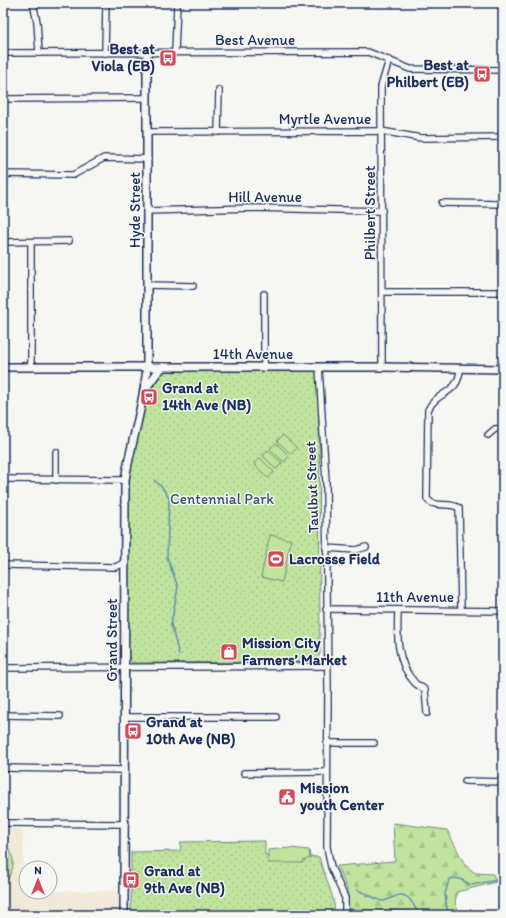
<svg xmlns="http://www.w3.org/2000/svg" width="506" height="918" font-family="Itim,sans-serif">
<defs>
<pattern id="grass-dots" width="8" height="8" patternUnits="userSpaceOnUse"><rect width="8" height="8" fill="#c0e49e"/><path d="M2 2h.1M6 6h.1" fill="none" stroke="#a4c48a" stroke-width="1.8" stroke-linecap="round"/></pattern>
<pattern id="forest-firs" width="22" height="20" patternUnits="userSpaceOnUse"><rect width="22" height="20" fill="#c0e49e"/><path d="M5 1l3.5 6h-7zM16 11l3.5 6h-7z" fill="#a4c48a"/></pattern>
</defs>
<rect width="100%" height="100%" fill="#f6f6f2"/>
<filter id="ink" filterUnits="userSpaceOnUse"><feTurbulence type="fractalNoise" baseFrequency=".025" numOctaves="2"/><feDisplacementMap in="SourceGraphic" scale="8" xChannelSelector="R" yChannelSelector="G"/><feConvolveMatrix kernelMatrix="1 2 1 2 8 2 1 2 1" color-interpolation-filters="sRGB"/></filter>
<g filter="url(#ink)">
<path fill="#f2ead9" d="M3 828 23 829 24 891H118V915H3Z"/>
<g fill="url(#grass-dots)" stroke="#6e8a7e">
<path d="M147 367H319L320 654 317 659 309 662 132 663 129 659 125 567V480Z"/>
<path d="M265 841V855L319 857C324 876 335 895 335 915H131V852L180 851 181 842Z"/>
</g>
<path fill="url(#forest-firs)" stroke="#6e8a7e" d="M393 823 447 830 465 865 475 873 493 874 496 882 457 892 455 903 460 915H410V911L349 909 347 889 337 866 395 861Z"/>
<g fill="#c0e49e" stroke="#6e8a7e">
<path d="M283 435 297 448 291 454 277 441Z"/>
<path d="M276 443 289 456 284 462 270 449Z"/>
<path d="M268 450 282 463 276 469 263 456Z"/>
<path d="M260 458 274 472 268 478 254 464Z"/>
<path d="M270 535 291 540 282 582 261 577Z"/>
<path d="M3 844C17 853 16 873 3 883Z"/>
<path d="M290 848 309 850 310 858 303 861V863H268V850Z"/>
</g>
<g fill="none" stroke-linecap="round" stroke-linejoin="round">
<g stroke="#608eb5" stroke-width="1.5">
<path d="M154 480 162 487 169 498 167 557 178 587 171 624 179 655"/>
<path d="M357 890C363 892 379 901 383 901 391 900 399 891 407 897 414 902 415 911 421 915"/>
<path d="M448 915 445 894 449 880 453 878 460 879 471 885 503 879"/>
</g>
<g stroke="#1b2f5e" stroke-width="8">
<g id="minor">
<path d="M33 3 37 22 39 53"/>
<path d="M175 52 177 3"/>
<path d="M3 53 368 52 410 69 503 70"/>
<path d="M105 53 106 3"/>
<path d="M3 99 147 98"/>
<path d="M147 132 381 131 421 138 503 137"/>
<path d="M218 132 219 90"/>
<path d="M3 174 73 175 104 158 148 159"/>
<path d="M442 203 503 204"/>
<path d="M147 211 251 208 382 211"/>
<path d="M3 242 69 241"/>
<path d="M147 285 193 286"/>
<path d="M382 292H503"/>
<path d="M31 367V242"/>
<path d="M319 367 326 482 328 689 327 847 331 867 345 898V915"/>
<path d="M382 367 381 87 389 60"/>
<path d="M264 368V294"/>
<path d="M460 368C459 396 438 389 428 410L427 499C435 509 450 501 459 508L461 609"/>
<path d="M488 435 495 429 503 428"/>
<path d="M3 479 125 480"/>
<path d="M56 480V452"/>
<path d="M326 548 356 550 366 547"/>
<path d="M3 565 116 567 125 562"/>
<path d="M326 609 503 611"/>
<path d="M398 610C397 635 396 663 415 683 418 686 422 687 425 690L427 713"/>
<path d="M3 668 327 666"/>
<path d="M3 715 60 716"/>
<path d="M125 717H276"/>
<path d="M327 743H374"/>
<path d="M3 768 125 770"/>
<path d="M244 773 327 772"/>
<path d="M465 781 503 782"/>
<path d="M3 823 125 824"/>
</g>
</g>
<g stroke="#1b2f5e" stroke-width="10">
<g id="tertiary">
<path d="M3 367H382L503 369"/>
<path d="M146 388 157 373 163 367"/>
<path d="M124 915 125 480C131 442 144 405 147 367V53"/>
</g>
</g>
<use href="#minor" stroke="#f6f6f2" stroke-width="5.5"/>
<use href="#tertiary" stroke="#f6f6f2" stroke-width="7"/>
</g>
</g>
<defs>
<g id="bus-square" transform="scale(0.9)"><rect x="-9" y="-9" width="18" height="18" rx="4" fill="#d1495b" stroke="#f6f6f2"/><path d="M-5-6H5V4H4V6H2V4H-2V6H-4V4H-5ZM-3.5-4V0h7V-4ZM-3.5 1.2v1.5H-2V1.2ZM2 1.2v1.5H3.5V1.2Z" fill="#fff"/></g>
<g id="stadium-square" transform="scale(0.9)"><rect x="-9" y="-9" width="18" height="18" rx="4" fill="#d1495b" stroke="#f6f6f2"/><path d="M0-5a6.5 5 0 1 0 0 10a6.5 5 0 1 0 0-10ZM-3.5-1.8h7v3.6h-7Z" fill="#fff"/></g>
<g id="shop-square" transform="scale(0.9)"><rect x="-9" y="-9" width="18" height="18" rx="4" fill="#d1495b" stroke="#f6f6f2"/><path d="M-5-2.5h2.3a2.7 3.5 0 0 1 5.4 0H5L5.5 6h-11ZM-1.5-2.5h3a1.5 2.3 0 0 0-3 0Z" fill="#fff"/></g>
<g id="civic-square" transform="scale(0.9)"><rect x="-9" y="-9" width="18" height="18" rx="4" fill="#d1495b" stroke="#f6f6f2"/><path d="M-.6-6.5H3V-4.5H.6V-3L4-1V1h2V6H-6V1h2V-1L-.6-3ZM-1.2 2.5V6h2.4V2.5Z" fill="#fff"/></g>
</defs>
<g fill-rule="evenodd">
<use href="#bus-square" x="168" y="58"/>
<use href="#bus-square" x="482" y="74"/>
<use href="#bus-square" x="149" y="397"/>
<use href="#stadium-square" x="276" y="559"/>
<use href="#shop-square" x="229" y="652"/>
<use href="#bus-square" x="133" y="731"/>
<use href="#civic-square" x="287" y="797"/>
<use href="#bus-square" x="131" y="880"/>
</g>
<g text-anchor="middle" stroke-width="3" stroke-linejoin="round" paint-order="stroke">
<g font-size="15" fill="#1b2f5e" stroke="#f6f6f2">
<text x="255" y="45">Best Avenue</text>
<text x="325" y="124">Myrtle Avenue</text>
<text x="265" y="202">Hill Avenue</text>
<text transform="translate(135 210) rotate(-90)" y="5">Hyde Street</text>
<text transform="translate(370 213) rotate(-90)" y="5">Philbert Street</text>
<text x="253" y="359">14th Avenue</text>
<text transform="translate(312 487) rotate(-92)" y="5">Taulbut Street</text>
<text x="415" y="602">11th Avenue</text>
<text transform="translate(112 640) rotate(-90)" y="5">Grand Street</text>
</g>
<g font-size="15" font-weight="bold" fill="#1b2f5e" stroke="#f6f6f2" text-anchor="start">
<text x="155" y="54" text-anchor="end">Best at<tspan x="155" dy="17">Viola (EB)</tspan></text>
<text x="469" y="70" text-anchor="end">Best at<tspan x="469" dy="17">Philbert (EB)</tspan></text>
<text x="162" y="393">Grand at<tspan x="162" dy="17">14th Ave (NB)</tspan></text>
<text x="289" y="564">Lacrosse Field</text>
<text x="242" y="648">Mission City<tspan x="242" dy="17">Farmers’ Market</tspan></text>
<text x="146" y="727">Grand at<tspan x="146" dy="17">10th Ave (NB)</tspan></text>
<text x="300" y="793">Mission<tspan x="300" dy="17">youth Center</tspan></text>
<text x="144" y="876">Grand at<tspan x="144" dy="17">9th Ave (NB)</tspan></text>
</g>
<g font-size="15" fill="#3c536b" stroke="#f6f6f2">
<text x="222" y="504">Centennial Park</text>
</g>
</g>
<rect width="506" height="918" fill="none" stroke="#f6f6f2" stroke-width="16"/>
<rect x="8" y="8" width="490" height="902" fill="none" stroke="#1b2f5e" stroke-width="1.5" filter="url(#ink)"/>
<g transform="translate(38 880)"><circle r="19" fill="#f6f6f2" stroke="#9ea6b7"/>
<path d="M0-3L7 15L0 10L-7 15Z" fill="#d1495b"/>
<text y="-6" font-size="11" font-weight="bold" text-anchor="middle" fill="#1b2f5e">N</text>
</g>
</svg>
